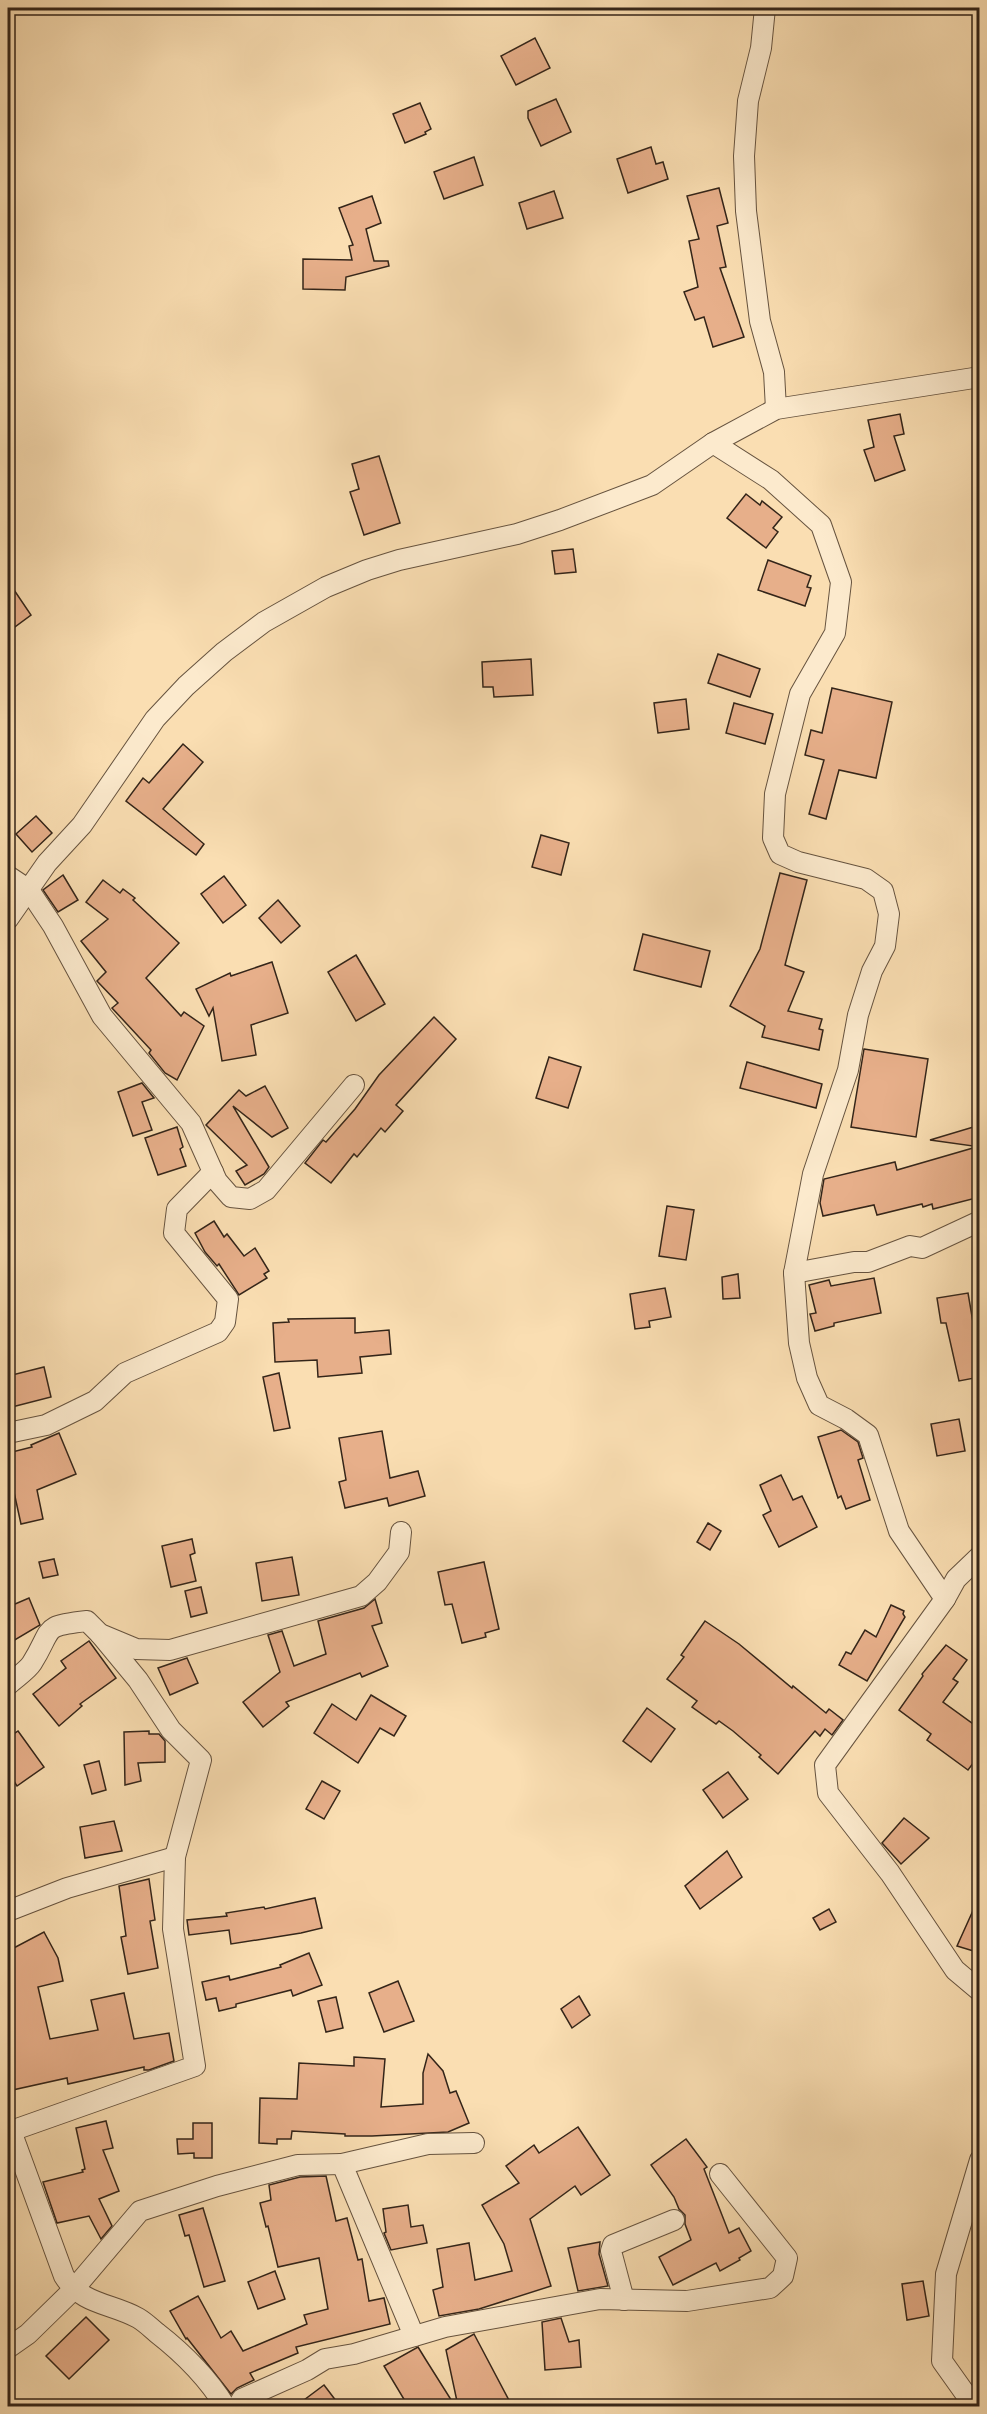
<svg xmlns="http://www.w3.org/2000/svg" width="987" height="2414" font-family="Vollkorn,serif">
<rect width="100%" height="100%" fill="#fadeb2"/>
<filter id="stains"><feTurbulence type="fractalNoise" baseFrequency=".00333" numOctaves="4"/><feColorMatrix values="0 0 0 0 .2 0 0 0 0 .09 0 0 0 0 .02 0 0 0 .5 -.17"/></filter>
<radialGradient id="worn" r=".72"><stop offset=".6" stop-color="#630" stop-opacity="0"/><stop offset="1" stop-color="#630" stop-opacity=".3"/></radialGradient>
<g fill="#e7af8a" stroke="#342519" stroke-width="1.5">
<path d="M535 38 550 68 516 85 501 56Z"/>
<path d="M556 99 571 132 541 146 528 118V111Z"/>
<path d="M420 103 431 129 425 132 426 134 405 143 393 114Z"/>
<path d="M651 147 656 164 663 162 668 179 628 193 617 159Z"/>
<path d="M474 157 483 185 444 199 434 172Z"/>
<path d="M719 188 728 223 717 226 726 267 720 268 744 337 713 347 704 317 695 320 684 292 698 287 689 241 699 239 687 196Z"/>
<path d="M554 191 563 218 527 229 519 203Z"/>
<path d="M372 196 381 223 366 229 374 261H388L389 266 346 277 345 290 303 289V259L352 260 349 246 353 245 339 208Z"/>
<path d="M900 414 904 434 894 436 905 470 875 481 864 450 874 447 868 420Z"/>
<path d="M379 456 400 523 364 535 350 492 359 489 352 464Z"/>
<path d="M746 494 760 505 762 501 782 517 773 528 778 532 766 548 727 518Z"/>
<path d="M573 549 576 572 555 574 552 551Z"/>
<path d="M768 560 811 576 807 587 811 588 805 606 758 590Z"/>
<path d="M8 581 31 615 8 632Z"/>
<path d="M718 654 760 669 750 697 708 683Z"/>
<path d="M531 659 533 695 494 697 493 687H483L482 662Z"/>
<path d="M832 688 892 702 876 778 839 770 826 819 809 814 824 760 805 755 811 730 822 733Z"/>
<path d="M686 699 689 729 658 733 654 703Z"/>
<path d="M734 703 773 714 765 744 726 733Z"/>
<path d="M183 744 203 762 163 809 204 844 196 855 126 801 143 778 149 783Z"/>
<path d="M36 816 52 833 32 852 16 834Z"/>
<path d="M541 835 569 843 561 875 532 867Z"/>
<path d="M780 873 807 880 785 965 804 972 788 1011 822 1019 819 1029 823 1030 819 1050 762 1037 765 1026 730 1006 760 949Z"/>
<path d="M63 875 78 900 58 912 43 890Z"/>
<path d="M224 876 246 905 223 923 201 894Z"/>
<path d="M103 880 120 893 123 889 135 898 133 900 179 943 146 978 181 1016 184 1012 204 1026 177 1080 165 1073 149 1053 151 1050 112 1008 118 1003 97 981 106 972 81 941 108 919 86 902Z"/>
<path d="M278 900 300 926 281 943 259 918Z"/>
<path d="M643 934 710 951 701 987 634 970Z"/>
<path d="M356 955 385 1004 356 1021 328 972Z"/>
<path d="M272 962 288 1013 251 1025 256 1055 222 1061 213 1008 209 1016 196 989 230 973 231 976Z"/>
<path d="M434 1017 456 1039 396 1105 403 1111 385 1132 381 1128 357 1157 354 1154 331 1183 305 1163 323 1140 326 1142 355 1109 379 1075Z"/>
<path d="M864 1049 928 1059 916 1137 851 1127Z"/>
<path d="M549 1057 581 1067 568 1108 536 1098Z"/>
<path d="M747 1062 822 1084 816 1108 740 1088Z"/>
<path d="M142 1083 154 1098 142 1102 152 1130 133 1136 118 1092Z"/>
<path d="M265 1086 288 1128 272 1137 233 1106 269 1167 264 1174 245 1185 236 1171 247 1165 206 1125 239 1090 246 1096Z"/>
<path d="M980 1125V1147L930 1140Z"/>
<path d="M177 1127 183 1147 180 1149 186 1166 158 1175 145 1138Z"/>
<path d="M973 1148 980 1179V1197L933 1209 932 1204 923 1207 922 1204 877 1215 874 1205 823 1216 820 1203 824 1179 895 1162 897 1170Z"/>
<path d="M667 1206 694 1210 686 1260 659 1256Z"/>
<path d="M214 1221 224 1237 227 1234 244 1256 255 1248 269 1271 264 1274 267 1278 239 1295 219 1264 217 1266 205 1252 195 1233Z"/>
<path d="M738 1274 740 1298 723 1299 722 1277Z"/>
<path d="M874 1278 881 1313 834 1323V1326L815 1331 810 1314 816 1313 809 1285 829 1280 831 1286Z"/>
<path d="M665 1288 671 1317 649 1321 650 1327 635 1329 630 1294Z"/>
<path d="M968 1293 975 1334H977L980 1344V1377L959 1381 946 1323H941L937 1298Z"/>
<path d="M355 1318V1333L389 1330 391 1354 360 1357 362 1373 318 1377 317 1360 275 1362 273 1323 289 1322 288 1319Z"/>
<path d="M44 1367 51 1397 8 1408V1376Z"/>
<path d="M279 1373 290 1428 274 1431 263 1377Z"/>
<path d="M959 1419 965 1451 937 1456 931 1424Z"/>
<path d="M841 1430 858 1442 863 1458 858 1460 870 1500 846 1509 841 1496 838 1498 818 1437Z"/>
<path d="M382 1431 390 1478 418 1471 425 1496 389 1506 387 1498 345 1508 339 1482 346 1480 339 1438Z"/>
<path d="M59 1433 76 1474 37 1490 43 1519 21 1524 12 1483 8 1484V1453L32 1447 31 1445Z"/>
<path d="M781 1475 793 1500 802 1496 817 1527 779 1547 763 1515 771 1511 760 1485Z"/>
<path d="M708 1523 721 1531 710 1550 697 1542Z"/>
<path d="M192 1539 195 1553 190 1555 196 1581 171 1587 162 1546Z"/>
<path d="M292 1557 299 1595 262 1601 256 1563Z"/>
<path d="M54 1559 58 1575 43 1578 39 1562Z"/>
<path d="M484 1562 499 1629 485 1633 486 1637 462 1643 452 1604 445 1605 438 1572Z"/>
<path d="M201 1587 207 1613 191 1617 185 1591Z"/>
<path d="M29 1598 40 1625 8 1644V1607Z"/>
<path d="M375 1599 382 1623 372 1626 388 1666 362 1677 360 1673 286 1702 289 1706 263 1727 243 1702 280 1672 268 1635 282 1631 294 1666 326 1654 318 1621 364 1608Z"/>
<path d="M891 1605 904 1611 903 1614 905 1617 867 1681 839 1665 846 1652 851 1654 865 1630 876 1637Z"/>
<path d="M705 1621 739 1644 792 1688 793 1686 826 1713 829 1709 843 1720 832 1735 825 1729 820 1736 815 1731 778 1774 759 1757 761 1755 733 1731 719 1721 716 1724 692 1707 697 1701 667 1679 684 1657 681 1655Z"/>
<path d="M89 1641 116 1678 80 1704 82 1706 59 1726 33 1694 66 1668 61 1661Z"/>
<path d="M946 1645 967 1660 953 1679 958 1682 943 1702 980 1729V1754L968 1770 927 1740 931 1734 899 1710 923 1676 922 1674Z"/>
<path d="M187 1658 198 1683 170 1695 158 1668Z"/>
<path d="M371 1695 406 1716 394 1736 380 1728 358 1763 314 1733 332 1704 356 1720Z"/>
<path d="M647 1708 675 1729 651 1762 623 1741Z"/>
<path d="M18 1731 44 1767 17 1786 8 1772V1738Z"/>
<path d="M149 1731V1734H159L165 1741V1762L138 1763 141 1781 125 1785 124 1732Z"/>
<path d="M99 1761 106 1790 92 1794 84 1765Z"/>
<path d="M728 1772 748 1799 723 1818 703 1790Z"/>
<path d="M322 1781 340 1791 324 1819 306 1809Z"/>
<path d="M904 1818 929 1838 901 1864 882 1843Z"/>
<path d="M114 1821 122 1851 85 1858 80 1827Z"/>
<path d="M727 1851 742 1877 700 1909 685 1886Z"/>
<path d="M149 1879 155 1920 150 1921 158 1968 128 1974 121 1937 126 1936 119 1886Z"/>
<path d="M980 1895V1953L957 1946Z"/>
<path d="M315 1898 322 1928 301 1933 231 1944 229 1930 189 1935 187 1920 227 1916 226 1913 264 1907 265 1909Z"/>
<path d="M829 1909 836 1922 820 1930 813 1918Z"/>
<path d="M44 1932 58 1958 63 1981 38 1987 50 2039 98 2030 91 2000 124 1993 134 2039 169 2033 174 2061 149 2070H144V2067L68 2084 67 2078 8 2091V1951Z"/>
<path d="M309 1953 322 1985 293 1996 291 1990 236 2004V2007L219 2011 216 1998 206 2000 202 1982 229 1976 230 1980 281 1967 280 1965Z"/>
<path d="M398 1981 414 2021 384 2032 369 1993Z"/>
<path d="M579 1996 590 2015 572 2028 561 2009Z"/>
<path d="M336 1997 343 2028 326 2032 318 2001Z"/>
<path d="M428 2054 443 2071 450 2093 456 2091 469 2123 448 2132 372 2136H345V2134L292 2131 291 2139H277V2144L259 2143 260 2098 297 2099 299 2063 354 2066V2057L385 2059 381 2107 423 2104V2073Z"/>
<path d="M106 2121 113 2148 103 2150 119 2191 99 2199 112 2226 101 2239 89 2216 57 2223 43 2182 83 2172 82 2170 85 2169 76 2128Z"/>
<path d="M193 2123H212V2158H194V2153L178 2154 177 2139H193Z"/>
<path d="M578 2127 610 2175 581 2195 575 2186 530 2219 551 2286 479 2309 439 2316 433 2290 443 2287 437 2249 469 2243 475 2280 512 2271 504 2244 482 2205 519 2183 506 2166 534 2145 539 2153Z"/>
<path d="M686 2139 707 2167 704 2169 729 2233 739 2228 751 2251 739 2258 740 2260 720 2271 716 2263 673 2285 659 2257 691 2240 685 2224V2215L679 2209 674 2197 651 2165Z"/>
<path d="M326 2176 336 2221 347 2218 358 2260 362 2259 369 2301 384 2298 390 2324 296 2347 298 2353 250 2373 254 2380 237 2388 231 2394 187 2338 186 2339 170 2311 198 2296 221 2338 231 2331 243 2351 307 2324 304 2315 328 2309 319 2258 278 2267 268 2226 266 2227 260 2203 271 2200 269 2185 300 2177Z"/>
<path d="M408 2205 411 2227 423 2225 427 2243 391 2250 384 2233 386 2232 383 2209Z"/>
<path d="M203 2208 225 2281 204 2287 189 2235 185 2236 179 2215Z"/>
<path d="M600 2242 599 2254 608 2286 578 2291 568 2248Z"/>
<path d="M275 2271 285 2299 258 2309 248 2282Z"/>
<path d="M923 2281 929 2316 907 2320 902 2284Z"/>
<path d="M86 2317 109 2340 69 2379 46 2356Z"/>
<path d="M561 2318 569 2342 579 2340 581 2367 545 2370 542 2322Z"/>
<path d="M474 2334 512 2406H458L446 2350Z"/>
<path d="M418 2347 426 2360 455 2406H408L384 2366Z"/>
<path d="M324 2385 340 2406H296Z"/>
</g>
<g fill="none" stroke-linecap="round" stroke-linejoin="round">
<g stroke="#66533f" stroke-width="22">
<g id="minor">
<path d="M765 8 761 48 748 101 744 156 746 211 760 321 774 372 776 409"/>
<path d="M713 443 771 480 821 525 841 582 835 633 800 694 775 794 773 838 780 854 798 862 866 879 883 891 889 914 885 946 872 971 858 1015 848 1070 813 1174 794 1273 799 1343 807 1378 819 1405 846 1419 868 1435 899 1531 945 1599 825 1765 828 1793 890 1873 955 1970 980 1991"/>
<path d="M8 876 29 890 53 926 102 1016 191 1123 217 1181 231 1197 250 1199 266 1190 354 1085"/>
<path d="M8 919 47 863 82 825 155 719 186 686 224 652 264 622 326 587 367 570 399 560 517 534 560 520 652 485 713 443 776 409 980 377"/>
<path d="M794 1273 854 1262H868L910 1246 922 1248 980 1221"/>
<path d="M8 1433 46 1425 95 1401 125 1373 218 1332 225 1322 228 1299 174 1233 177 1209 213 1172"/>
<path d="M945 1599 956 1579 980 1556"/>
<path d="M8 1685C15 1678 27 1671 32 1663 54 1628 40 1626 87 1621L100 1634 136 1649 170 1650 361 1596 377 1582 399 1552 401 1532"/>
<path d="M8 1911 67 1888 175 1857"/>
<path d="M8 2131H11L64 2276C82 2305 111 2303 138 2318 145 2322 151 2328 157 2333 184 2354 207 2377 225 2406"/>
<path d="M11 2131 195 2066 173 1929 175 1857 201 1760 171 1730 138 1680 100 1634"/>
<path d="M624 2300 611 2251 613 2245 674 2220"/>
<path d="M414 2336 342 2164 428 2144 474 2143"/>
<path d="M8 2348 28 2334 73 2290 140 2211 217 2186 298 2165 342 2164"/>
<path d="M238 2406 242 2399 307 2370 325 2359 354 2354 445 2327 600 2299 687 2301 770 2288 783 2276 787 2258 720 2174"/>
<path d="M974 2406 942 2361 946 2274 980 2160"/>
</g>
</g>
<use href="#minor" stroke="#fceacd" stroke-width="20"/>
</g>
<rect width="987" height="2414" fill="none" stroke="#fadeb2" stroke-width="30"/>
<rect x="9" y="9" width="969" height="2396" fill="none" stroke="#342519" stroke-width="3"/>
<rect x="15" y="15" width="957" height="2384" fill="none" stroke="#342519" stroke-width="1.5"/>
<rect width="100%" height="100%" filter="url(#stains)"/>
<rect width="100%" height="100%" fill="url(#worn)"/>
</svg>
